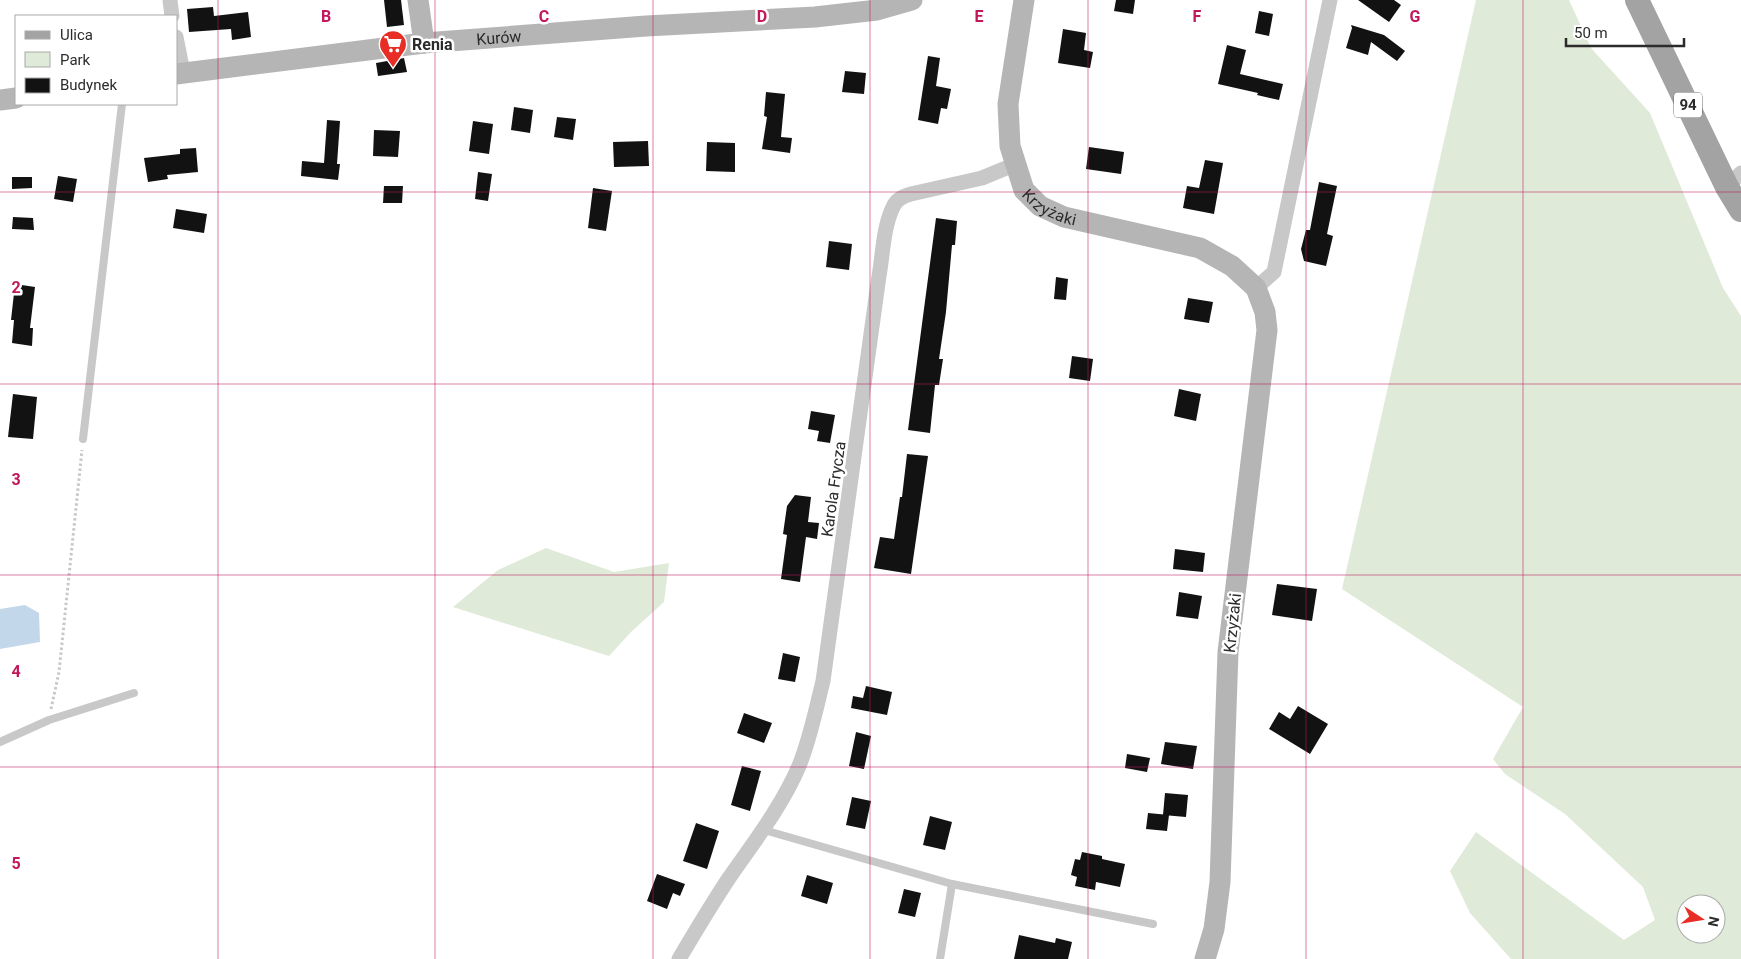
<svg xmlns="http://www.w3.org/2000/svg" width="1741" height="959" font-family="Roboto,sans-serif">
<rect width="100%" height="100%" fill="#fff"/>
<g fill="#e0ead8" fill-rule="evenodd">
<path d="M1476 0H1569L1591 48 1650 113 1723 288 1741 316V959H1511L1470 913 1450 871 1476 832 1624 940 1655 920 1643 887 1565 814 1505 774 1493 759 1523 707 1342 589ZM1686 904H1716V934H1686Z"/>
<path d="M546 548 614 572 669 563 664 602 631 632 609 656 453 607 498 570Z"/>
</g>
<path fill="#c3d7eb" d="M25 605 39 613 40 642 0 649V609Z"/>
<g fill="#121212">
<path d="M384 0H401L404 25 387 27Z"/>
<path d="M1116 0H1135L1133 14 1114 11Z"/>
<path d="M1358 0H1394L1401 5 1389 22Z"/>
<path d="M213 7 214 16 248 12 251 37 232 40 231 29 189 32 187 9Z"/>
<path d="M1259 11 1273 14 1269 36 1255 33Z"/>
<path d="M1351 25 1384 35 1405 51 1397 61 1371 42 1368 55 1346 48 1352 28Z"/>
<path d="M1063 29 1086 33 1084 50 1093 52 1090 68 1058 63Z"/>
<path d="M1227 45 1246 50 1240 74 1283 84 1279 100 1257 95 1258 93 1218 84Z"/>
<path d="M928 56 940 58 936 86 951 89 947 109 941 108 938 124 918 120Z"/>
<path d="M404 58 407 72 378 76 376 63Z"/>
<path d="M845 71 866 73 864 94 842 92Z"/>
<path d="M766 92 785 94 781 137 792 138 790 153 762 149 767 117 764 116Z"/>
<path d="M514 107 533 110 530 133 511 130Z"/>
<path d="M557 117 576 119 573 140 554 137Z"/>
<path d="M327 120 340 121 337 164H340L338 180 301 176 302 161 324 163Z"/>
<path d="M473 121 493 124 489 154 469 151Z"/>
<path d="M374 130 400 131 398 157 373 156Z"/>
<path d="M648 141 649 166 614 167 613 142Z"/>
<path d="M707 142 735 143V172L706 171Z"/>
<path d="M1089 147 1124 152 1121 174 1086 169Z"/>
<path d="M196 148 198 172 167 175 168 179 148 182 144 158 180 154V149Z"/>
<path d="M1205 160 1223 163 1214 214 1183 208 1187 186 1199 188Z"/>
<path d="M478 172 492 174 488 201 475 199Z"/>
<path d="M58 176 77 179 73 202 54 199Z"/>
<path d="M12 177H32V188L12 189Z"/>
<path d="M1319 182 1337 186 1327 234 1333 236 1326 266 1304 261 1301 249 1306 230H1310Z"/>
<path d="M384 186H403L402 203H383Z"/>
<path d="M593 188 612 191 606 231 588 228Z"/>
<path d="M176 209 207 214 204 233 173 228Z"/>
<path d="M13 217 33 218 34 230 12 229Z"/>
<path d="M936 218 957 221 955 245H952L946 312 939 359H943L939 385H935L930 433 908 430Z"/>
<path d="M829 241 852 244 849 270 826 267Z"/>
<path d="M1056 277 1068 279 1066 300 1054 299Z"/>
<path d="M15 284 35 287 30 328H33L32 346 12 343 14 320H11Z"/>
<path d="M1188 298 1213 302 1209 323 1184 319Z"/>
<path d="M1072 356 1093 359 1090 381 1069 378Z"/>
<path d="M1179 389 1201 394 1196 421 1174 416Z"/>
<path d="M13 394 37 397 33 439 8 437Z"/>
<path d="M811 411 835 415 830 443 817 441 819 431 808 429Z"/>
<path d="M907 454 928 456 911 574 874 568 880 537 894 539 900 497H902Z"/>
<path d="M795 495 811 497 808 522 819 523 817 539 806 537 800 582 781 579 787 535 783 534 787 506Z"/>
<path d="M1175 549 1205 553 1203 572 1173 569Z"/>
<path d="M1277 584 1317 589 1312 621 1272 615Z"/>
<path d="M1179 592 1202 596 1198 619 1176 616Z"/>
<path d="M783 653 800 657 795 682 778 679Z"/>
<path d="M866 686 892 692 887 715 851 708 853 696 863 698Z"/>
<path d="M1298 706 1328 724 1310 754 1269 729 1279 712 1290 719Z"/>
<path d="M744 713 772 723 764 743 737 733Z"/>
<path d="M856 732 871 736 864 769 849 766Z"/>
<path d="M1165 742 1197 746 1193 769 1161 764Z"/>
<path d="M1127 754 1150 758 1147 772 1125 768Z"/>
<path d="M742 766 761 771 750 811 731 805Z"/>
<path d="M1165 793 1188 795 1186 817 1163 815Z"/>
<path d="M852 797 871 801 865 829 846 825Z"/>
<path d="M1148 813 1169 815 1167 831 1146 829Z"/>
<path d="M930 816 952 822 945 850 923 845Z"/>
<path d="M696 823 719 831 707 869 683 861Z"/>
<path d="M1082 852 1102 856V859L1125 864 1120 887 1096 882 1095 890 1075 886 1077 877 1071 875 1075 859 1080 860Z"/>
<path d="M657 874 685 884 680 896 673 893 667 909 647 901Z"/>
<path d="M807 875 833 883 827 904 801 896Z"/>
<path d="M904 889 921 893 915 917 898 913Z"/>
<path d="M1019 935 1055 943 1056 938 1072 942 1068 959H1014Z"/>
</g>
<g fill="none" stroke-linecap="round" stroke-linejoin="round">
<path stroke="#c8c8c8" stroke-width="3" stroke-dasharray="2.5 2.5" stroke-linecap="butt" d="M51 709 59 672 82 450"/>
<g stroke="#c8c8c8" stroke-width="8">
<path d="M83 439 122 104"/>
<path d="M0 742 49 720 134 693"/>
<path d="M764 830 952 884 1153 924"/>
<path d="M940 959 952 884"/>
</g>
<g stroke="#c8c8c8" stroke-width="15">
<path d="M170 0 172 16"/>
<path d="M176 37 183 72"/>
<path d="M1727 187 1741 173"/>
<path d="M1256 288 1274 272 1330 0"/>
<path d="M679 959C695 932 711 905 729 878 754 842 782 806 799 766 810 739 816 709 823 681L879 276C883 254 883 228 893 207 896 200 903 196 911 194L982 178 1016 164"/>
</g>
<g stroke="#b5b5b5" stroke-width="21">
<path d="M418 0 424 43"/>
<path id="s1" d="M1024 0 1008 104 1010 146 1024 190 1040 206 1064 217 1200 248 1232 266 1256 288 1265 312 1267 330 1228 652 1220 882 1214 929 1205 959"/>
<path id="s2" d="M176 74 424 43 646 26 815 17 877 10 912 0"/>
<path d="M0 100 16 98"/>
</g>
<path stroke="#a3a3a3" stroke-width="24" d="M1637 0 1727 187 1741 210"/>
</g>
<path fill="none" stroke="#c2185b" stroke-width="1" stroke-opacity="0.55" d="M218 0V959M435 0V959M653 0V959M870 0V959M1088 0V959M1306 0V959M1523 0V959M0 192H1741M0 384H1741M0 575H1741M0 767H1741"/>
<defs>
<g id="supermarket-pin" transform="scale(1.4375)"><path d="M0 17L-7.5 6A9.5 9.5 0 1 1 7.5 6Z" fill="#e82d27" stroke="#fff"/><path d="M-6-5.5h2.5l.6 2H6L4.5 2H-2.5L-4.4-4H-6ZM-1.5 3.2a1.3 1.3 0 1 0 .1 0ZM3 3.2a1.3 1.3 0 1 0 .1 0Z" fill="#fff"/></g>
</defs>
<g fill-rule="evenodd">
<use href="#supermarket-pin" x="393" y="44"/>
</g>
<g text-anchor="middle" stroke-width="5" stroke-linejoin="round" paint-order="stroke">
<rect fill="#fff" stroke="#6b6b6b" stroke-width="1" x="1674" y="92.5" width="28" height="25" rx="4"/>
<g font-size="15" font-weight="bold" fill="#2b2b2b">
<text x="1688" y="110">94</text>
</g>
<g font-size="16" fill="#2b2b2b" stroke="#fff">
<text dy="6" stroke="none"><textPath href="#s2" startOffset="325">Kurów</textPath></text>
<text dy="6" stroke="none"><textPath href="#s1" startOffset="225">Krzyżaki</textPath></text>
<text transform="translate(833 489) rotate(-82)" y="6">Karola Frycza</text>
<text transform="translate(1232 623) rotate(-84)" y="6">Krzyżaki</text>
</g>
<g font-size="16" font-weight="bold" fill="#2b2b2b" stroke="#fff" text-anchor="start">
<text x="412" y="50">Renia</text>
</g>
</g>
<g font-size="16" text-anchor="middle" font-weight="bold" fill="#c2185b" stroke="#fff" stroke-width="5" stroke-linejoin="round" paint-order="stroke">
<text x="326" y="22">B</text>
<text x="544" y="22">C</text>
<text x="762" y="22">D</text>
<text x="979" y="22">E</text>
<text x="1197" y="22">F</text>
<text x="1415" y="22">G</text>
<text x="16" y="293">2</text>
<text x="16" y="485">3</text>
<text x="16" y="677">4</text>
<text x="16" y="869">5</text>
</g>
<rect x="15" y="15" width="162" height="90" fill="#ffffff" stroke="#aaaaaa"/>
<rect x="25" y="31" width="25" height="8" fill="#a3a3a3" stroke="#aaaaaa"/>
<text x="60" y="40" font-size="15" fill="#2b2b2b">Ulica</text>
<rect x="25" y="52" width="25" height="15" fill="#e0ead8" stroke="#aaaaaa"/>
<text x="60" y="65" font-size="15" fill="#2b2b2b">Park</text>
<rect x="25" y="78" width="25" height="15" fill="#121212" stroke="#aaaaaa"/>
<text x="60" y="90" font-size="15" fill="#2b2b2b">Budynek</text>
<g transform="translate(1701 919) rotate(102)"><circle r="24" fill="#ffffff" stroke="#aaaaaa"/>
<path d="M0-4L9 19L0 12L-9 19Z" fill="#e82d27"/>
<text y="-8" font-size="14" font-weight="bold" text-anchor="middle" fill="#2b2b2b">N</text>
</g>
<path d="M1566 38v8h118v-8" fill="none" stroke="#2b2b2b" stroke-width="2.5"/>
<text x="1574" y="38" font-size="15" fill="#2b2b2b" stroke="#ffffff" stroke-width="4" paint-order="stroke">50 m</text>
</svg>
